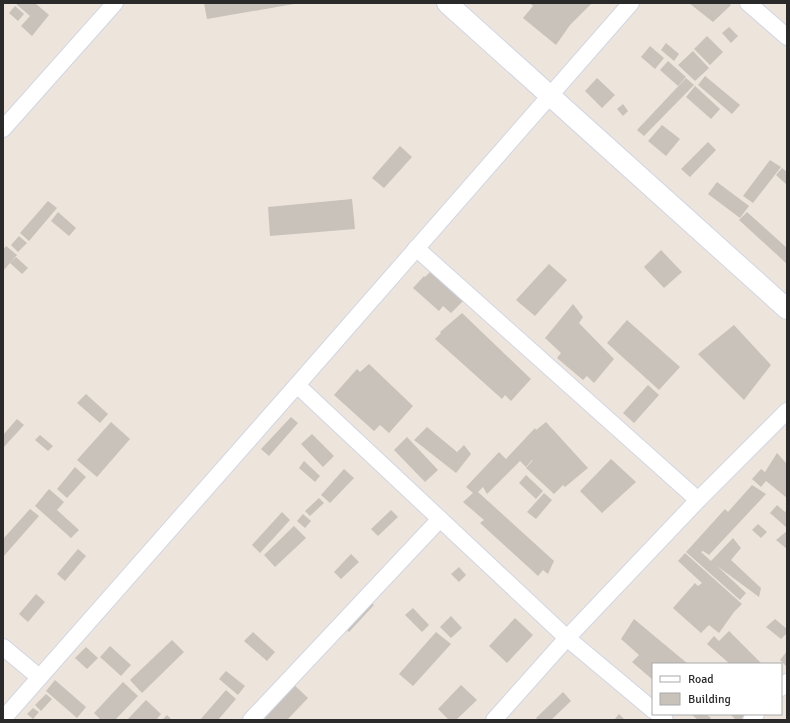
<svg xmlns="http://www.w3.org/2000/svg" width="790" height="723" font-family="Signika,sans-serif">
<rect width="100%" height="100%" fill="#ede5dc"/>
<g fill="#c8c2bb">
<path d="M15 3H35L49 15 32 36 21 26 30 16Z"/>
<path d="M204 3H294V4L207 19Z"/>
<path d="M530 3H592L570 25 556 45 523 18 533 6Z"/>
<path d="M689 3H729L731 5 713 22Z"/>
<path d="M15 6 24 14 18 21 9 13Z"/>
<path d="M729 27 738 36 731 43 722 33Z"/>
<path d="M707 36 723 52 710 65 694 49Z"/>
<path d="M666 43 679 54 674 61 661 50Z"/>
<path d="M650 46 664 58 655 69 641 57Z"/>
<path d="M693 51 709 68 695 81 678 65Z"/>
<path d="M668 61 686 77 678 86 660 70Z"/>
<path d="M705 76 740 105 732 114 698 85Z"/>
<path d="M597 78 615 95 602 108 585 91Z"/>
<path d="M686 78 694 85 644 136 637 130Z"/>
<path d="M695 86 720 109 711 119 686 97Z"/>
<path d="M623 104 628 111 623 116 617 109Z"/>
<path d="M662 125 680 139 666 156 648 141Z"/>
<path d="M708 142 716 150 690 177 681 169Z"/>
<path d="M400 146 412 157 384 188 372 178Z"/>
<path d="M770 160 781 167 753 203 743 196Z"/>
<path d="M782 168 787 172V185L776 175Z"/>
<path d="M717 182 749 206 740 218 708 194Z"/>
<path d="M352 199 355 229 270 236 268 207Z"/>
<path d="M48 201 57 208 29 241 20 233Z"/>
<path d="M58 212 76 228 69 236 51 221Z"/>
<path d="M747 212 787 248V264L739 220Z"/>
<path d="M19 236 27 243 18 252 11 245Z"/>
<path d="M6 246 17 255 3 271V250Z"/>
<path d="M661 250 682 272 664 288 644 267Z"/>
<path d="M16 257 28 268 22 274 10 263Z"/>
<path d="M549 264 567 280 535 316 516 300Z"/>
<path d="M431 271 463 301 451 313 443 306 439 311 413 288 424 276 425 277Z"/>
<path d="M573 304 583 317 579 323 614 359 594 383 587 376 583 380 557 358 561 353 545 338Z"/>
<path d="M462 313 531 379 511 401 505 395 502 399 435 339 441 333 440 332Z"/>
<path d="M627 320 680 367 659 390 607 343Z"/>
<path d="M734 325 771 365 744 400 698 354Z"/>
<path d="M369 364 413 406 389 433 380 425 374 431 334 395 357 369 360 372Z"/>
<path d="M648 385 659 395 634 423 623 413Z"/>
<path d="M86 394 108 414 100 423 77 403Z"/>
<path d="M291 417 298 423 269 456 261 449Z"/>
<path d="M17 419 24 425 3 448V435Z"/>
<path d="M111 422 130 439 97 477 77 460Z"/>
<path d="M546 422 588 468 565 487 563 485 554 494 526 468 533 460H532L526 467 520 461 487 494 483 487 478 492 554 561 548 574 543 570 538 576 480 523 484 520 463 502 473 493 466 487 499 452 506 459 535 428 536 430Z"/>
<path d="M427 427 457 452 464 445 471 454 456 473 414 440Z"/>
<path d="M312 434 334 456 323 467 301 444Z"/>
<path d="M40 435 53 446 48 451 35 440Z"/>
<path d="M407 437 438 470 425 482 394 450Z"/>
<path d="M777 453 787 464V498L766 481 761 487 752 479 761 469 765 472Z"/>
<path d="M611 459 636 482 602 513 580 491Z"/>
<path d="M304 461 320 476 315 482 299 468Z"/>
<path d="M75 467 86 477 67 498 57 489Z"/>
<path d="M344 469 354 478 330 503 321 495Z"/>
<path d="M526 475 543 491 536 499 519 483Z"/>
<path d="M752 485 766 494 709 555 703 551 701 552 711 561 733 538 741 548 731 560 761 588 759 597 717 566 746 593 740 600 686 552 725 509 728 512Z"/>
<path d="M49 489 64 502 57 510 79 530 71 538 35 506Z"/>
<path d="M544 493 552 500 536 519 527 512Z"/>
<path d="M319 498 324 503 310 516 305 511Z"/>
<path d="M777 505 785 512 787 509V528L770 513Z"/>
<path d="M30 509 39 516 3 557V539Z"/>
<path d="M391 510 398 517 378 536 371 529Z"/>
<path d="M282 512 290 520 260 553 252 545Z"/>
<path d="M303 514 311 521 305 528 297 521Z"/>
<path d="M758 524 767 532 761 538 752 530Z"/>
<path d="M294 526 306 538 275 567 264 555Z"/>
<path d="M787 531V549L776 540Z"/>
<path d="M78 549 86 556 65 581 57 574Z"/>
<path d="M685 553 742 604 734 612 719 633 709 625 701 633 673 608 695 583 698 586 702 583 678 561Z"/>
<path d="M351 554 359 562 341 579 334 572Z"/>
<path d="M459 567 466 575 459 582 451 574Z"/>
<path d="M36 594 45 602 28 622 19 614Z"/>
<path d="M367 599 374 605 349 632 342 626Z"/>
<path d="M413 608 429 625 422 632 405 615Z"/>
<path d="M451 616 462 628 451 638 440 627Z"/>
<path d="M515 618 533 635 507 663 489 646Z"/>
<path d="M634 619 688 664H653V680L632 662 639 655 621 639Z"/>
<path d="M775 619 787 629V633L781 639 766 627Z"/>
<path d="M729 631 762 664H730L707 644 714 636 719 641Z"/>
<path d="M253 632 275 652 267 661 244 641Z"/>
<path d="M436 632 451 644 413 686 399 674Z"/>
<path d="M172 640 184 652 142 693 130 680Z"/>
<path d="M110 646 131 665 121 676 100 657Z"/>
<path d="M86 647 98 658 87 669 75 658Z"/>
<path d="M787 651V667L780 660Z"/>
<path d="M226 671 245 686 238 695 219 679Z"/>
<path d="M55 680 86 707 77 718 46 691Z"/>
<path d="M123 682 138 696 115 720H101L94 713Z"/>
<path d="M291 682 308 698 287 720H267L261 715Z"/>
<path d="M461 685 477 700 456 720H449L438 709Z"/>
<path d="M226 690 236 699 218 720H200Z"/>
<path d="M563 692 571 701 551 720H538L536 718Z"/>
<path d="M46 694 52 699 41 711 35 705Z"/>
<path d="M146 700 161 714 156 720H127Z"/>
<path d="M33 708 39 712 33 719 27 714Z"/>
<path d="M619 714 625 720H614Z"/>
<path d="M691 714H706L711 718 709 720H698Z"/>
<path d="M732 714H746L741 720H736L731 715Z"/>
<path d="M167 715 172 720H162Z"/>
</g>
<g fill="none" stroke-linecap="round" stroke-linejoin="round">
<g stroke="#d1d5e4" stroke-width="18">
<g id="minor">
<path d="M748 3 787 37"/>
<path d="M3 129 115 3"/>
<path d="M416 248 698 500"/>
<path d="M297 385 567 638 653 710"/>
<path d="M3 647 39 677"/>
<path d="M781 688 787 682"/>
<path d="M658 714 665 720"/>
<path d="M3 719 297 385 631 3"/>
<path d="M251 720 440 519"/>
<path d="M494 720 567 638 698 500 787 411"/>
<path d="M751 720 756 714"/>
</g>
</g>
<g stroke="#d1d5e4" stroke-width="22">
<path id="tertiary" d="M447 3 787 309"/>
</g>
<use href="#minor" stroke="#fff" stroke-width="16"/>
<use href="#tertiary" stroke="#fff" stroke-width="20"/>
</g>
<rect width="790" height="723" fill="none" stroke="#2a2a2a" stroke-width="8"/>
<rect x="652" y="663" width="130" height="52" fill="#ffffff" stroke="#aaaaaa"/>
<rect x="660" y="676" width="20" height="6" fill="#ffffff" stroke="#aaaaaa"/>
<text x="688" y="683" font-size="12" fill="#2a2a2a">Road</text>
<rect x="660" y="693" width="20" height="12" fill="#c8c2bb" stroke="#aaaaaa"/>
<text x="688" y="703" font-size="12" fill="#2a2a2a">Building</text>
</svg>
